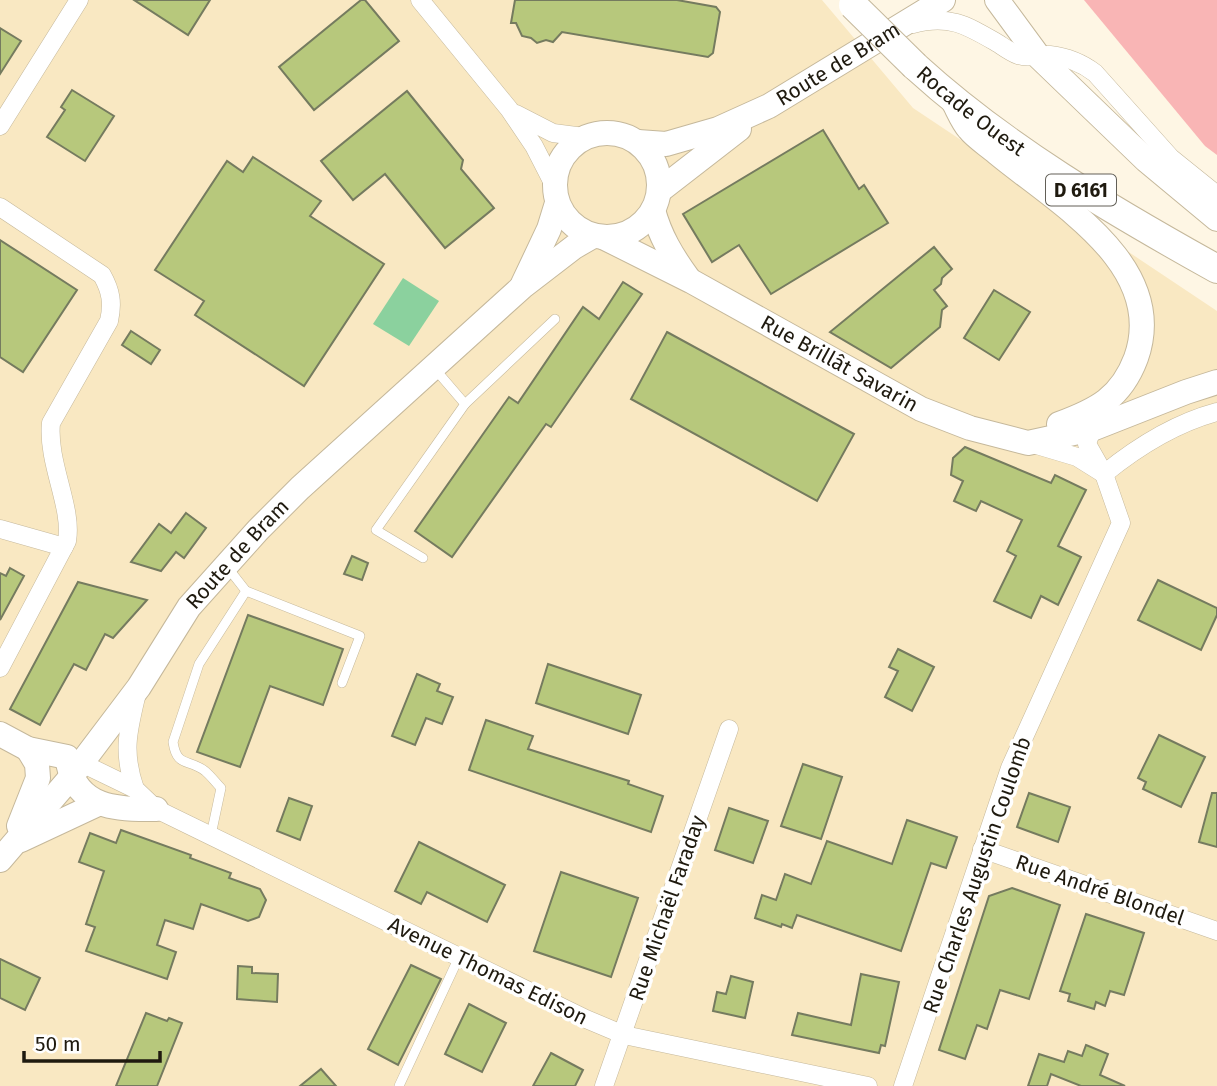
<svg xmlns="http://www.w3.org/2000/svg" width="1217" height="1086" font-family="'Fira Sans',sans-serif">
<rect width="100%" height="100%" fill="#fef6e4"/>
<path fill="#f9e8c2" d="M0 0H822L913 108 1217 311V1086H0Z"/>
<path fill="#f9b5b5" d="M1084 0H1217V155L1205 146Z"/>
<path fill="#8bd19e" d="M403 278 439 301 409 346 373 324Z"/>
<g fill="#b7c87c" stroke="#757b5f" stroke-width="2">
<path d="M134 0H210L188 35Z"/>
<path d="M361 0H365L399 41 314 110 279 67Z"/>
<path d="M515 0H677L716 7 720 12 713 53 708 57 562 32 553 42 546 40 537 43 531 38 522 36 516 23H511Z"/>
<path d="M0 28 21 41 0 74Z"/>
<path d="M72 90 114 116 85 161 47 137 65 110 61 107Z"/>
<path d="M407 91 463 160 461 169 494 208 445 248 385 174 353 200 321 161Z"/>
<path d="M823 130 859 189 864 185 888 223 771 294 739 245 712 262 683 214Z"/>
<path d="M253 157 321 201 310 216 384 264 304 386 195 315 204 301 155 270 227 161 243 172Z"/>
<path d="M0 240 77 290 23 372 0 357Z"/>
<path d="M934 247 952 269 942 278 941 284 934 290 947 306 942 310 940 327 891 368 830 332Z"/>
<path d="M623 282 642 294 551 427 546 424 452 557 415 531 509 397 518 403 583 307 599 319Z"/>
<path d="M994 290 1030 312 999 360 964 338Z"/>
<path d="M131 331 160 350 151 364 122 345Z"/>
<path d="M667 332 854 434 817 501 631 399Z"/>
<path d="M965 447 1051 483 1055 475 1086 490 1058 546 1081 557 1058 605 1041 596 1031 618 994 601 1016 556 1007 551 1022 520 981 501 976 511 954 501 963 481 951 475 953 458Z"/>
<path d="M186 513 206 528 184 558 176 552 161 571 131 562 159 524 171 533Z"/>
<path d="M352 556 368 563 362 580 344 574Z"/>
<path d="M10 568 24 576 0 620V573L6 576Z"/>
<path d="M1158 580 1217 608V615L1201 650 1138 620Z"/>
<path d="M78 582 147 600 113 638 105 634 86 670 74 664 40 725 10 709Z"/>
<path d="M248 615 343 649 323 705 270 686 240 767 197 752Z"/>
<path d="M898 649 934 667 912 711 885 697 898 671 889 667Z"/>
<path d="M548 664 641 695 628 734 536 703Z"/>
<path d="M417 674 440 684 437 691 453 697 442 724 426 718 415 745 392 736Z"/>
<path d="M486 720 533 736 528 749 629 781 628 784 663 796 651 832 469 770Z"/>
<path d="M1159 735 1205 757 1181 807 1143 789 1146 782 1138 778Z"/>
<path d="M803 764 842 777 821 839 781 826Z"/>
<path d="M1029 793 1070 807 1058 842 1017 827Z"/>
<path d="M1212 793H1217V847L1199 842Z"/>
<path d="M289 798 312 806 300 840 277 831Z"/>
<path d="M729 808 768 821 753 863 715 850Z"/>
<path d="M907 820 957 837 946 868 931 863 901 951 797 915 792 928 782 924 781 927 755 918 762 895 776 900 785 874 811 884 827 841 892 864Z"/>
<path d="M121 830 191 855 190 858 231 873 229 878 260 889 266 900 259 917 248 921 201 904 193 929 165 920 157 945 176 952 167 979 86 951 95 927 86 924 104 871 79 862 90 833 116 843Z"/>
<path d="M419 842 505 885 487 922 427 892 421 904 395 891Z"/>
<path d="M561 872 638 898 611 977 534 951Z"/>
<path d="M1012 888 1060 905 1029 999 1000 990 987 1029 977 1025 965 1059 939 1050 989 896Z"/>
<path d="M1086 914 1144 933 1124 995 1110 991 1105 1006 1096 1002 1094 1009 1068 1001 1070 994 1060 991Z"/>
<path d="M0 959 40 978 25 1010 0 998Z"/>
<path d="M411 965 441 979 398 1065 368 1049Z"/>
<path d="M238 966 252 967V973L278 974 277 1002 237 999Z"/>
<path d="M861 974 899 982 885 1046 881 1045 879 1053 792 1035 798 1013 851 1025Z"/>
<path d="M731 976 753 982 745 1018 713 1011 717 992 726 994Z"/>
<path d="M469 1004 506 1023 482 1072 445 1054Z"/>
<path d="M146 1013 167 1021 169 1018 182 1023 157 1086H116Z"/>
<path d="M1086 1045 1108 1054 1100 1075 1125 1086H1081L1051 1074 1047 1086H1028L1039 1054 1064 1062 1068 1051 1082 1056Z"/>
<path d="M551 1053 583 1070 575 1086H533Z"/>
<path d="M321 1069 336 1086H300Z"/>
</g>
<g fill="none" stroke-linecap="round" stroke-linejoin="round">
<g stroke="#c5b89b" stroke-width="10">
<g id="service">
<path d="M435 369 465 404 555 319"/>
<path d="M423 558 376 530 465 404"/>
<path d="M246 591 360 636 342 683"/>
<path d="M211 835 221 788C216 783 211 776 205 771 188 758 177 768 173 742L199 664 246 591 228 568"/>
<path d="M399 1086 459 957"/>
</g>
</g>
<g stroke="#c5b89b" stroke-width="19">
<g id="minor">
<path d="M420 0 509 109 534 146 554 185"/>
<path d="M913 24C950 14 968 26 999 44 1005 48 1012 53 1018 55 1029 59 1040 54 1050 55 1067 57 1082 63 1095 73L1171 158 1217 195"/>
<path d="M516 114 553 133 584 137"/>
<path d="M0 126 79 0"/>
<path d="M0 207 102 275C111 291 113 303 109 321L51 423C47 463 73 507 67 541L0 668"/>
<path d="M1030 443 1077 457 1101 472"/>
<path d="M1104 474C1136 448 1176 423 1217 412"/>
<path d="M0 529 64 547"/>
<path d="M73 759 135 789 156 809 586 1019 624 1035 868 1086"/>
<path d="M135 789C122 751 128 731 137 693"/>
<path d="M982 849 1217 931"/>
<path d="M604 1086 729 729"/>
<path d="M903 1086 1010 768 1121 523 1104 474 1087 444 1092 429"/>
</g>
</g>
<g stroke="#c5b89b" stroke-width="26">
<g id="secondary">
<path d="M997 0 1039 57 1146 160 1217 219"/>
<path d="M953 101C958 110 962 121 969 129 976 138 988 145 997 153 1056 202 1169 265 1136 358 1121 398 1097 410 1059 424"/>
<circle cx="607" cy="185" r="52"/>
<path id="s1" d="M638 142 666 144 718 129 769 106 943 0"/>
<path d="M659 191 739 129"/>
<path d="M653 210C660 236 672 256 688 278"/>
<path id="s2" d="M605 238 691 281 921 409 970 428 1028 443 1092 429 1186 392 1217 382"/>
<path d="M523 284 549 229 557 203"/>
<path d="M0 734 28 749 67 757"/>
<path d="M68 763C77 808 117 810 156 809"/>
<path d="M19 826 38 778 37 764 28 749"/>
<path d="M21 840 98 804"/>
<path id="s3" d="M0 860 71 777 139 687 189 607 258 530 300 488 522 287 574 247 593 236"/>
</g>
</g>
<g stroke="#c5b89b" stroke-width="30">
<g id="primary">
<path id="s4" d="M915 66C1005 148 1111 210 1217 269"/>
</g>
</g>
<use href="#service" stroke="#fff" stroke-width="9"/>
<use href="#minor" stroke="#fff" stroke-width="18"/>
<use href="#secondary" stroke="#fff" stroke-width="24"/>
<use href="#primary" stroke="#fff" stroke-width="28"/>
<g stroke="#c5b89b" stroke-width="30" stroke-linecap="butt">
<path id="primary-bridge" d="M853 5 915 66"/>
</g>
<use href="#primary-bridge" stroke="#fff" stroke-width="28"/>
</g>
<g text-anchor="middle" stroke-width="7" stroke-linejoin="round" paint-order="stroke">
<rect fill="#fff" stroke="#625f57" stroke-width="2" x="1046" y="174.5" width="70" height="31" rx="5"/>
<g font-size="19" font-weight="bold" fill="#1f1a0f">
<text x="1081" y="197">D 6161</text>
</g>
<g font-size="21" fill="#1f1a0f" stroke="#fff">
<text dy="7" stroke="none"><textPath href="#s1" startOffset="219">Route de Bram</textPath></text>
<text dy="7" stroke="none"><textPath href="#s4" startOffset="72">Rocade Ouest</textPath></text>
<text dy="7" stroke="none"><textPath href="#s2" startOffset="266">Rue Brillât Savarin</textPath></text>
<text dy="7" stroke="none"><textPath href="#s3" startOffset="388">Route de Bram</textPath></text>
<text transform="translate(977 875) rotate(-71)" y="7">Rue Charles Augustin Coulomb</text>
<text transform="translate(1100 890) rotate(19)" y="7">Rue André Blondel</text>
<text transform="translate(667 908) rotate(-71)" y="7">Rue Michaël Faraday</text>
<text transform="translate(488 971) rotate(26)" y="7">Avenue Thomas Edison</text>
</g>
</g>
<path d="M24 1051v10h136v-10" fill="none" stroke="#1f1a0f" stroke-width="3.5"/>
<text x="35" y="1051" font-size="21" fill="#1f1a0f" stroke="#ffffff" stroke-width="5" paint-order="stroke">50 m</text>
</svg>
